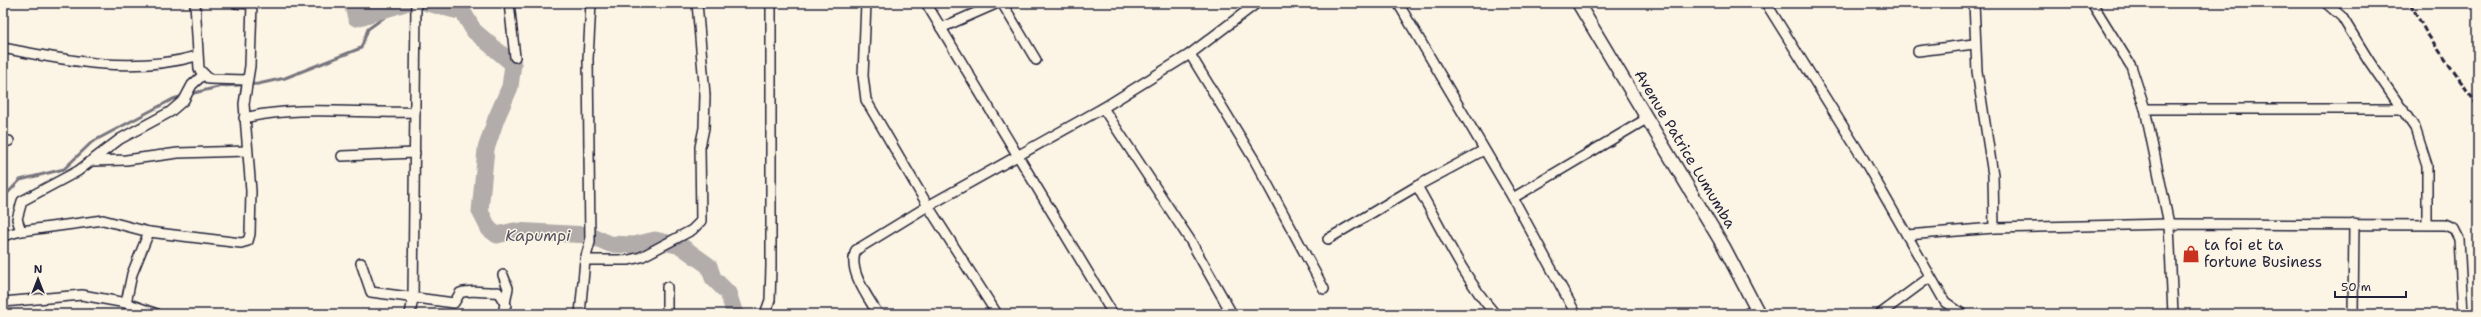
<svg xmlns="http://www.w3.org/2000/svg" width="2481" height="317" font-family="'Shantell Sans',sans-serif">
<rect width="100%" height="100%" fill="#fcf5e5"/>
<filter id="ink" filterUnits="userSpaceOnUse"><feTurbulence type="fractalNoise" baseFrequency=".025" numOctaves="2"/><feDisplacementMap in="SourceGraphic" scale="8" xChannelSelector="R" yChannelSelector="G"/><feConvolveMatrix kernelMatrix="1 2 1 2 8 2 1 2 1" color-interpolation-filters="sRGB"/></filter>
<g filter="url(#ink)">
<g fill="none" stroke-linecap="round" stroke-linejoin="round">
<g stroke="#78757e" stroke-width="3">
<path d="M190 94 222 86 258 84 285 78 361 48 368 29 404 3"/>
<path d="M3 198 20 180 64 169 92 142 173 99 183 96"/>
</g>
<g stroke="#b2adab" stroke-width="17">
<path d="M352 3 356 18 405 3"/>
<path d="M427 3 463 12 474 31 513 64 510 87 496 119 486 149 480 211 489 229 497 235 514 231 589 235 610 244 634 245 655 240 681 246 709 266 713 278 728 293 735 314"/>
</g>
<g stroke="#22223b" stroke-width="12">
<g id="minor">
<path d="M195 3 199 69 209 79 247 80"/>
<path d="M235 3 252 4"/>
<path d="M509 3 515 57"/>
<path d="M866 3 863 76 866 100 928 206 997 314"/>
<path d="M926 3 1113 314"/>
<path d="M1002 3 1036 60"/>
<path d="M1398 3 1513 198 1576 314"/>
<path d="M1766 3 1864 160 1945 302 1962 314"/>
<path d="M1974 3 1977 71 1993 175 1994 228"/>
<path d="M2092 3 2131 66 2145 109 2169 224 2173 314"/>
<path d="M2326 3 2342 17 2369 61 2415 128 2427 165V224"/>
<path d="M941 28 998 3"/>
<path d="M3 48C68 61 132 74 197 56"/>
<path d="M1918 51 1974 44"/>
<path d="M1190 54 1255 161 1324 289"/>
<path d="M1103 108 1190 240 1232 314"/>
<path d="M2145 109H2403"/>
<path d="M244 118C300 105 358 114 415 112"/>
<path d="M3 142 9 141"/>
<path d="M342 156 415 153"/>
<path d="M92 161 126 160 178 153 247 151"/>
<path d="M1417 186C1442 229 1462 276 1495 314"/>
<path d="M1513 198 1648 118"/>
<path d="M21 231 17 219 22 201 78 171 120 139 170 112 184 100 192 85 203 75"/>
<path d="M1907 235 1994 228 2169 224 2445 225 2454 229 2459 239 2463 314"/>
<path d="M3 236 21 231 103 220 149 232 241 243 248 241 250 234 251 191 244 104 250 66 252 3"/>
<path d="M1328 239 1417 186 1484 150"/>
<path d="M585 260H629L641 257 692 230 701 221 700 147 704 128 705 95 697 3"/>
<path d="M361 263 371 292 454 303 460 293C473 289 484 293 498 292L506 305"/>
<path d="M503 275 508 288 503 314"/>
<path d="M3 302 82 295 126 303 157 314"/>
<path d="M126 303 132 274 149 232"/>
<path d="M410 314 413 299 416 3"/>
<path d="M580 314 585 260 590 242 588 59 591 3"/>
<path d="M667 314V287"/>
<path d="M765 314 770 300 771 266V3"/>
<path d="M878 314C868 297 847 270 856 250L928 206 1103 108 1190 54 1257 3"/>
<path d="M1746 314 1757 309"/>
<path d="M1880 314 1930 277"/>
<path d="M2353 314 2354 224"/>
</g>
</g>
<g stroke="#22223b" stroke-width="15">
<path id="tertiary" d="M1578 3 1724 247 1759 314"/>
</g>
<use href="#minor" stroke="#fcf5e5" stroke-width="9"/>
<use href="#tertiary" stroke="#fcf5e5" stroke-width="12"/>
<path stroke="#22223b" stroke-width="3" stroke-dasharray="6 3" stroke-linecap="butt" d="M2410 3 2426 32 2478 106"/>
</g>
</g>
<defs>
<g id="shop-bare" transform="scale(1.38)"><path d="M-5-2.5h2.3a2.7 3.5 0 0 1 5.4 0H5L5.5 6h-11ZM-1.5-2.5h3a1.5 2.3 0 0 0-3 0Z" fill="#c8321e" stroke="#fcf5e5" stroke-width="2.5" paint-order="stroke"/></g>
</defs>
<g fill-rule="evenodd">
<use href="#shop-bare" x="2191" y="254"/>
</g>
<g text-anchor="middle" stroke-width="3" stroke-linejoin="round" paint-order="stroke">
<g font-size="15" fill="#22223b" stroke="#fcf5e5">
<text transform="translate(1685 149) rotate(59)" y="5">Avenue Patrice Lumumba</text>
</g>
<g font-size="15" fill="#22223b" stroke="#fcf5e5" text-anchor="start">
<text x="2204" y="250">ta foi et ta<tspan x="2204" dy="17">fortune Business</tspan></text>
</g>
<g font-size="16" font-style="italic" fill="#545362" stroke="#fcf5e5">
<text x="538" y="241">Kapumpi</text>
</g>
</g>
<rect width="2481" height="317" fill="none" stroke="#fcf5e5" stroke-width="16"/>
<rect x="8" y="8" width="2465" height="301" fill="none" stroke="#22223b" stroke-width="1.5" filter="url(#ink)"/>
<g transform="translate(38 279)" stroke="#fcf5e5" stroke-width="3" paint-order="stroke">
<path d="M0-3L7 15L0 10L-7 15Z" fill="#22223b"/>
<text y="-6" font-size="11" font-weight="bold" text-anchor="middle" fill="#22223b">N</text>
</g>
<path d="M2335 291v6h71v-6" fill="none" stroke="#22223b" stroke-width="2"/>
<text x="2341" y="291" font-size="12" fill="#22223b" stroke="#fcf5e5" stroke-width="3" paint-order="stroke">50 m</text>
</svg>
